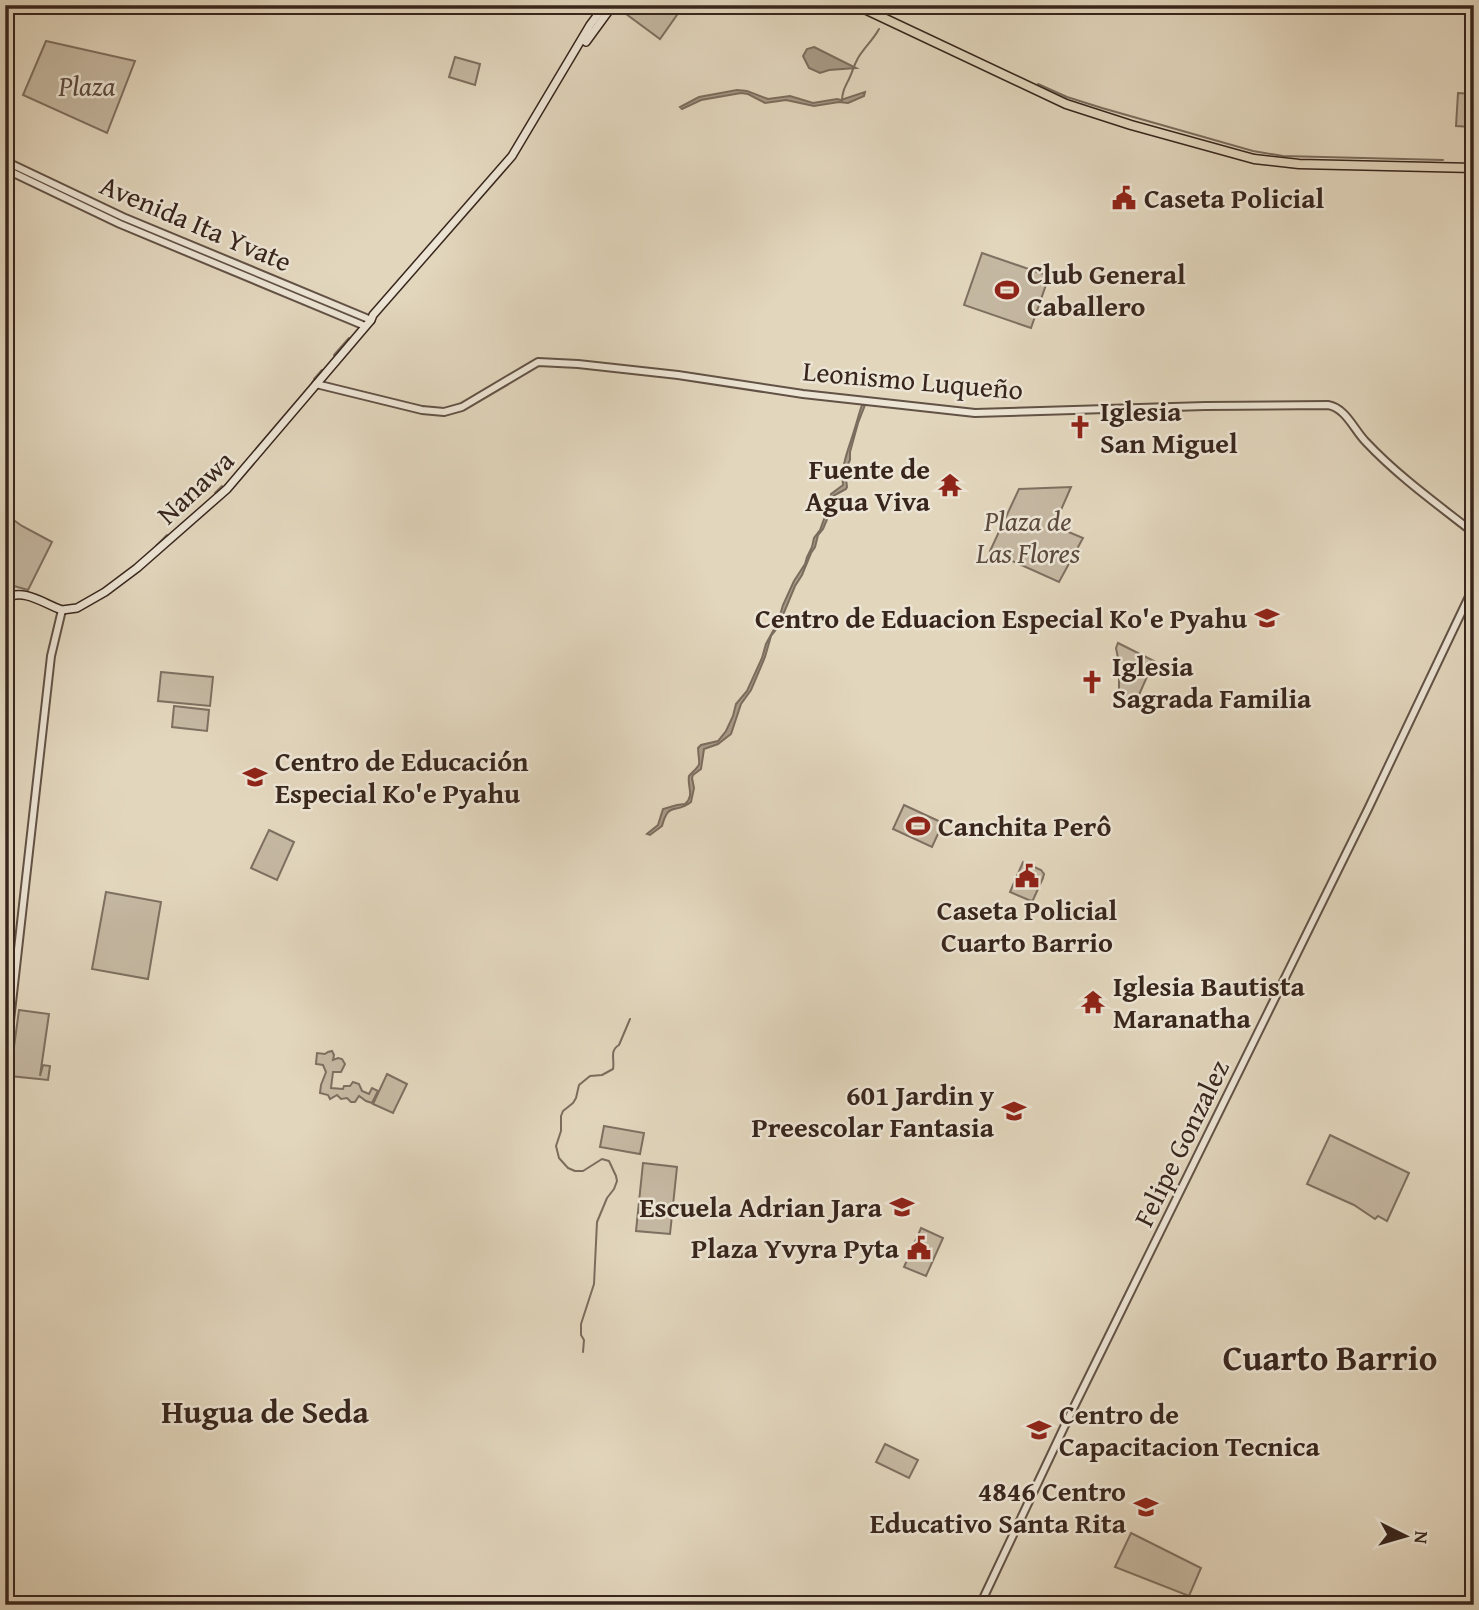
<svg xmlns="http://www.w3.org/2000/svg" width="1479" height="1610" font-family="'Gentium Book Plus',serif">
<rect width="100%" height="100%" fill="#e2d6bd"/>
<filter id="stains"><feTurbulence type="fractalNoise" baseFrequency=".00286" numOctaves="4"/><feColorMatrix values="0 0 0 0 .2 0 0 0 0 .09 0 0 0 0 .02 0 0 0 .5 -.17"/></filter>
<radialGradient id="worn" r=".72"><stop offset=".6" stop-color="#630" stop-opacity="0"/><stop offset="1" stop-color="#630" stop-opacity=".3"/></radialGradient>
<g fill="#c5b8a2" stroke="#7e6f60" stroke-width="2">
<path d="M626 5H684L660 39 622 11Z"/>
<path d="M46 41 135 61 107 133 23 95Z"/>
<path d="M455 57 480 64 475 85 449 77Z"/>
<path d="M1458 93 1473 94 1471 127 1456 126Z"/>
<path d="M982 253 1049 276 1031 328 964 305Z"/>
<path d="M1071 487 1054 526 1083 538 1059 582 990 551 1019 489Z"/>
<path d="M5 514 22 526 52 542 28 590 14 586 5 579Z"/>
<path d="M1118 643 1154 661 1134 706 1119 698V663L1116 648Z"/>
<path d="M161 672 213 677 210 706 158 701Z"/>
<path d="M174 706 209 710 207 731 172 727Z"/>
<path d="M904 805 943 823 932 847 893 829Z"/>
<path d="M269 830 294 842 277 880 251 868Z"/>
<path d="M1023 862 1041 870 1044 874 1043 878 1033 900 1031 901 1010 892Z"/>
<path d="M106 892 161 902 148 979 92 969Z"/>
<path d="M19 1010 49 1014 40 1076 43 1065 50 1066 48 1080 10 1076Z"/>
<path d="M332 1051 334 1055 333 1060 338 1058 342 1059 345 1064 341 1072H333L331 1088 343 1089 344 1086H350L353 1082 359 1084 362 1091 369 1094 372 1088 378 1091 372 1103 366 1101 359 1096 355 1102H351L347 1098 341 1099 337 1095 330 1099 328 1095 320 1093 321 1085 326 1072 323 1065 316 1064 317 1053 325 1054 328 1052Z"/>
<path d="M387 1074 407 1084 393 1113 373 1104Z"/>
<path d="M604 1126 644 1133 640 1154 600 1147Z"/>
<path d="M1330 1135 1409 1173 1387 1221 1378 1216 1375 1219 1354 1205 1307 1184Z"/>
<path d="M643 1163 677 1167 670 1234 636 1231Z"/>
<path d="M921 1228 943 1238 926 1276 904 1267Z"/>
<path d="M885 1444 918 1460 909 1478 876 1462Z"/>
<path d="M1131 1533 1201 1568 1189 1596 1115 1567Z"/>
</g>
<g fill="#a89a87" stroke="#7b6c5d" stroke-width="2">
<path d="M814 47 856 68 829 70 820 73 809 68 803 56 807 49Z"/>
<path d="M737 90 747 91 768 99 790 96 813 103 837 99 841 100 865 92 864 96 848 103 839 102 814 106 786 100 765 103 748 94 741 93 701 100 682 109 680 107 699 97Z"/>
<path d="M862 405H865L858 423 850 452V460L845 470 847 487 846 489 833 496 831 510 823 529 818 535 815 547 811 553 802 575 795 586 778 627 771 636 765 657 751 690 741 704 731 734 718 744 704 749 701 769 693 775 692 778 694 788 691 802C675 815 669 800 662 826L650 835 647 834 658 825 663 809 677 805 685 804C695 795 687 787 689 776 703 761 699 768 698 748L701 745 718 741 726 731 733 716 736 704 747 691 762 658 766 644 778 622 783 605 794 581 805 564 807 557 812 547 814 538 820 530 830 503 831 494 843 485C841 465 848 451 854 431 857 422 859 413 862 405Z"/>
</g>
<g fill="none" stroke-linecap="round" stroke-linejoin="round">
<g stroke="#7b6c5d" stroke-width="2">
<path d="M1038 84 1067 97 1102 108 1253 151 1283 156 1443 160"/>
<path d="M842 101C842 92 845 87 849 79 853 71 853 67 858 58 864 48 873 40 879 29"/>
<path d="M334 355 349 338"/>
<path d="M314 379 322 370"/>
<path d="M215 493 222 486"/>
<path d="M156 546 167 535"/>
<path d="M583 1352 584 1340 581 1335V1324L594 1284 597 1222 607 1198 614 1189 617 1181 616 1176 609 1161 602 1159 583 1171H575L568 1168 559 1158 556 1146 561 1131V1116L563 1111 573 1103 576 1098 579 1085 590 1076 602 1075 613 1069C615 1060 609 1051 619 1045L630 1019"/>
</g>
<g stroke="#625245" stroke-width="10">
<g id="tertiary">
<path d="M5 161 123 217 371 320"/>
<path d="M5 169 120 224 365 326"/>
<path d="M316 384 422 410 444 412 462 407 538 362 578 364 678 375 803 394 975 413 1205 406 1328 405C1346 408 1354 430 1366 442 1398 476 1437 504 1474 533"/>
<path d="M5 1065 51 656 62 610"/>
<path d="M980 1605 1066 1423 1368 809 1474 586"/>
</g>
</g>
<g stroke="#38261d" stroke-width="10">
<g id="secondary">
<path d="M586 42 613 5"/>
<path d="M5 598C25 588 44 604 62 610L77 608 105 592 137 568 227 489 371 320 373 315 512 156 590 25 605 5"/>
</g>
</g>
<g stroke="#38261d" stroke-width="11">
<path id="primary" d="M856 5 1066 104 1131 125 1254 159 1299 164 1474 168"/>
</g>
<use href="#tertiary" stroke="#ece4d4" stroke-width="6"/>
<use href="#secondary" stroke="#ece4d4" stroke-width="7"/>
<use href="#primary" stroke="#e2d6bd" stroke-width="8"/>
</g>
<defs>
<g id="civic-bare" transform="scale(1.89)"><path d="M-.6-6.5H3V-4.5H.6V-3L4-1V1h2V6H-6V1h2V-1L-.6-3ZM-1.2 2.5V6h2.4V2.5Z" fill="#8f2418" stroke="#ece4d4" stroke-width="2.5" paint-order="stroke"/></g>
<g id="stadium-bare" transform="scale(1.89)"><path d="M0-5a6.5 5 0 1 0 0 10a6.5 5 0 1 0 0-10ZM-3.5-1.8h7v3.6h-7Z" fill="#8f2418" stroke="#ece4d4" stroke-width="2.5" paint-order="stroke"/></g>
<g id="church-bare" transform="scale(1.89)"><path d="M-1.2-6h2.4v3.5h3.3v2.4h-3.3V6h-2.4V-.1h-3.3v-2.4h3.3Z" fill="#8f2418" stroke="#ece4d4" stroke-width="2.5" paint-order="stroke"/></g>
<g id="temple-bare" transform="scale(1.89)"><path d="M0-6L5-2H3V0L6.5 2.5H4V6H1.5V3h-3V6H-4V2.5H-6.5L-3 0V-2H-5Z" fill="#8f2418" stroke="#ece4d4" stroke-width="2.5" paint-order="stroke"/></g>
<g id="school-bare" transform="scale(1.89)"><path d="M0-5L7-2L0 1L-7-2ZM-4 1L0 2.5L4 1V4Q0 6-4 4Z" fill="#8f2418" stroke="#ece4d4" stroke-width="2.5" paint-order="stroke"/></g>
</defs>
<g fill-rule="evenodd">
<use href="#civic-bare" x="1124" y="198"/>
<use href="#stadium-bare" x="1007" y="290"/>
<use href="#church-bare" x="1080" y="427"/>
<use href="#temple-bare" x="950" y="485"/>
<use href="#school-bare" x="1267" y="618"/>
<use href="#church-bare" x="1092" y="682"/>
<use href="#school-bare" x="255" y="777"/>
<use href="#stadium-bare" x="918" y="826"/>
<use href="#civic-bare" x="1027" y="876"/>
<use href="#temple-bare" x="1093" y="1002"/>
<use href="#school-bare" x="1014" y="1111"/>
<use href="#school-bare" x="902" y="1207"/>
<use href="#civic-bare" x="919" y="1248"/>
<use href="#school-bare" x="1039" y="1430"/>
<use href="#school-bare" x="1146" y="1507"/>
</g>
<g text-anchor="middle" stroke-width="5" stroke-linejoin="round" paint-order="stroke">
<g font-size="28" font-style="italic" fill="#5b4a3e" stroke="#ece4d4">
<text x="87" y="96">Plaza</text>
<text x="1028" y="531">Plaza de<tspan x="1028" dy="32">Las Flores</tspan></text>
</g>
<g font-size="28" font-weight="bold" fill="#38261d" stroke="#ece4d4" text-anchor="start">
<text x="1144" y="208">Caseta Policial</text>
<text x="1027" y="284">Club General<tspan x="1027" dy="32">Caballero</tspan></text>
<text x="1100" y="421">Iglesia<tspan x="1100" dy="32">San Miguel</tspan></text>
<text x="930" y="479" text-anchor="end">Fuente de<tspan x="930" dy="32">Agua Viva</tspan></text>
<text x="1247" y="628" text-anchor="end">Centro de Eduacion Especial Ko'e Pyahu</text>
<text x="1112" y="676">Iglesia<tspan x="1112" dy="32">Sagrada Familia</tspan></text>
<text x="275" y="771">Centro de Educación<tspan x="275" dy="32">Especial Ko'e Pyahu</tspan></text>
<text x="938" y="836">Canchita Perô</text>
<text x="1027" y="920" text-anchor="middle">Caseta Policial<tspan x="1027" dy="32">Cuarto Barrio</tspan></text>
<text x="1113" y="996">Iglesia Bautista<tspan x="1113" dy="32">Maranatha</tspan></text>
<text x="994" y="1105" text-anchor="end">601 Jardin y<tspan x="994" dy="32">Preescolar Fantasia</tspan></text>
<text x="882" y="1217" text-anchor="end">Escuela Adrian Jara</text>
<text x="899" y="1258" text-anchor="end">Plaza Yvyra Pyta</text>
<text x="1059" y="1424">Centro de<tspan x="1059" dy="32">Capacitacion Tecnica</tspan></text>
<text x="1126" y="1501" text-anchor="end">4846 Centro<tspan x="1126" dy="32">Educativo Santa Rita</tspan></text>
</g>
<g font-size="28" fill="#38261d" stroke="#ece4d4">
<text transform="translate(196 223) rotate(23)" y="10">Avenida Ita Yvate</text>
<text transform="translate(913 380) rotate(5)" y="10">Leonismo Luqueño</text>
<text transform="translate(195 487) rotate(-43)" y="10">Nanawa</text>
<text transform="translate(1181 1143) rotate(-64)" y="10">Felipe Gonzalez</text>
</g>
<g font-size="32" font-weight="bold" fill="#38261d" stroke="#ece4d4">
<text x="265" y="1423">Hugua de Seda</text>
</g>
<g font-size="35" font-weight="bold" fill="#38261d" stroke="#ece4d4">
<text x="1330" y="1370">Cuarto Barrio</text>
</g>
</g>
<rect width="1479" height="1610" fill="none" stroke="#e2d6bd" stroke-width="28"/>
<rect x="7" y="7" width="1465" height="1596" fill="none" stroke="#38261d" stroke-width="3.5"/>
<rect x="14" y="14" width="1451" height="1582" fill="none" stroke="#38261d" stroke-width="2"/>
<g transform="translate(1405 1536) rotate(95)" stroke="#ece4d4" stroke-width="5" paint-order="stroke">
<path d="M0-5L12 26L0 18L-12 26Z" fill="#38261d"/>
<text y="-10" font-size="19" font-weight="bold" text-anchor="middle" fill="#38261d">N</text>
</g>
<rect width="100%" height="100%" filter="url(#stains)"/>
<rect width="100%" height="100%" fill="url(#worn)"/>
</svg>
